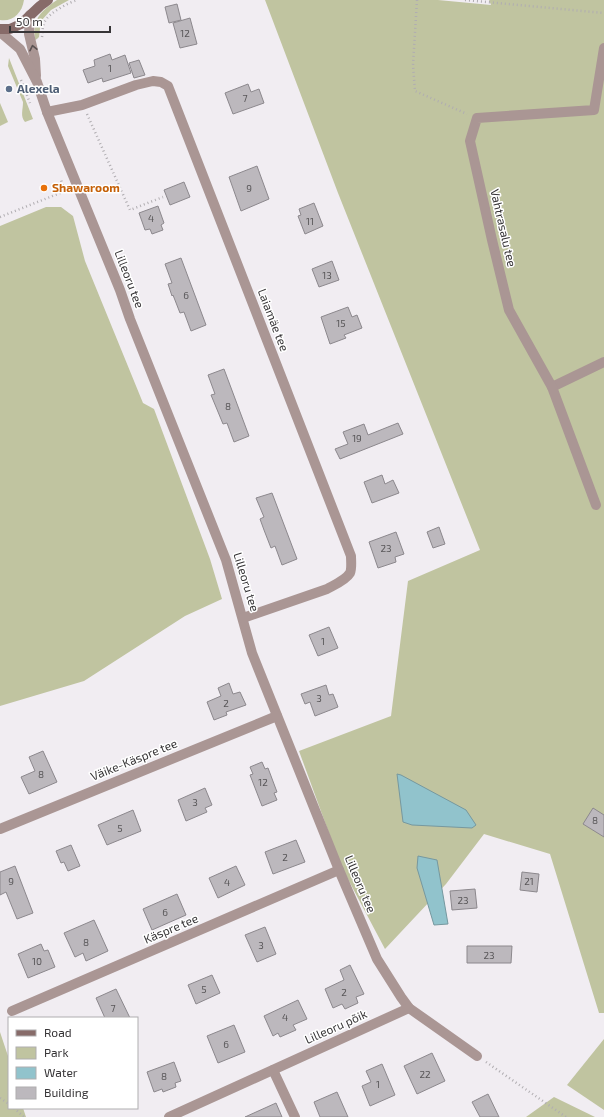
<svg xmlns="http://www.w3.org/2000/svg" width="604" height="1117" font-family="'Exo 2',sans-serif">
<rect width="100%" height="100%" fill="#f1edf2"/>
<g fill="#c0c4a0">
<path d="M0 0H24C22 13 13 22 0 20Z"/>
<path d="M57 0H69L51 10 41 21 39 37 37 39 35 40C32 19 41 11 57 0Z"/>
<path d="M265 0H438L491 5 489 0H604V1013H599L550 854 484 834 446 884 385 949 341 866 299 751 391 716 408 581 480 550 338 193Z"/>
<path d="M9 58 33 119 25 122C20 116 23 110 23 102L8 66Z"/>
<path d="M0 103 8 122 0 126Z"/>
<path d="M46 207H61L73 216 85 261 143 403 154 409 210 559 222 599 185 616 84 681 0 706V226Z"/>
<path d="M0 1032 9 1059V1108H23L26 1117H0Z"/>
<path d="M604 1039V1110L567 1085Z"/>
<path d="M554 1097 595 1117H526Z"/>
</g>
<g fill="#91c3cc" stroke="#76989f">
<path d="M397 774 401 775 466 810 476 825 472 828 412 825 403 822Z"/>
<path d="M418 856 437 860 448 924 434 925 417 868Z"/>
</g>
<g fill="#bcb8bd" stroke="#8c888d">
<path d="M177 4 181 20 169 23 165 7Z"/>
<path d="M190 18 197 44 180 48 173 23Z"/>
<path d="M110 54 112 60 125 55 131 73 103 82 102 78 88 83 83 70 95 66 94 60Z"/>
<path d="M139 60 145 75 134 78 129 63Z"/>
<path d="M248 84 251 92 259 89 264 103 233 114 225 93Z"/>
<path d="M257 166 269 199 241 211 229 177Z"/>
<path d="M184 182 190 197 170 205 164 190Z"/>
<path d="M314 203 323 226 305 234 298 216 301 215 299 209Z"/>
<path d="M158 206 164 223 161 225 163 230 152 234 150 229 145 230 139 213Z"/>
<path d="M181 258 206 325 191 331 184 312 180 313 173 295 172 296 168 284 172 283 165 264Z"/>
<path d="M332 261 339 280 319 287 312 269Z"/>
<path d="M348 307 352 317 357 315 362 328 344 335 346 338 330 344 321 317Z"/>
<path d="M224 369 249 436 234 442 227 423 223 424 216 407 211 395 215 394 208 375Z"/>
<path d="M398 423 403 434 340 459 335 449 348 444 343 432 364 424 368 435Z"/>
<path d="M382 475 385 484 393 480 399 493 372 503 364 482Z"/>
<path d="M272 493 297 559 282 565 275 546 271 548 264 530 260 519 264 517 256 498Z"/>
<path d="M439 527 445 544 433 548 427 532Z"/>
<path d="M396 532 404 554 395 557 396 562 378 568 369 542Z"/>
<path d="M329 627 338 648 318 656 309 635Z"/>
<path d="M229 683 233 694 240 692 246 705 226 712 227 715 214 720 207 702 221 696 218 688Z"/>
<path d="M326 685 329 695 333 694 338 707 315 716 310 702 305 704 301 694Z"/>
<path d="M43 751 57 782 29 794 21 777 35 771 29 757Z"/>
<path d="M262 762 265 769 268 768 277 792 274 793 277 800 262 806 250 775 253 774 250 767Z"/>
<path d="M205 788 212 805 205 808 207 812 186 821 178 800Z"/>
<path d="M593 808 604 815V837L583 824Z"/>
<path d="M133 810 141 831 107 845 98 825Z"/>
<path d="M296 840 305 862 273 874 265 852Z"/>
<path d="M71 845 80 866 68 871 64 862 61 863 56 851Z"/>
<path d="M15 866 33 913 17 919 6 892 0 895V872Z"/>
<path d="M236 866 245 885 218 898 209 878Z"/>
<path d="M522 872 539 874 537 892 520 890Z"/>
<path d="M475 889 477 908 452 910 450 891Z"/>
<path d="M177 894 186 915 152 930 143 909Z"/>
<path d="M94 920 108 951 86 961 83 953 75 957 64 933Z"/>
<path d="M265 927 276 954 257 962 245 935Z"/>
<path d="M41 944 44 951 48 950 55 967 28 978 18 954Z"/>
<path d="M467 946H512L511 963H467Z"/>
<path d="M350 965 364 994 356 997 358 1003 345 1009 342 1004 333 1008 325 989 344 980 340 970Z"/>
<path d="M212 975 220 993 196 1004 188 985Z"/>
<path d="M116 989 130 1018H105L96 998Z"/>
<path d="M298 1000 307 1019 293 1025 296 1030 280 1037 278 1033 273 1036 264 1016Z"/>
<path d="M234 1025 245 1052 218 1063 207 1036Z"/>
<path d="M432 1053 445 1081 417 1094 404 1066Z"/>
<path d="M174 1062 181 1081 175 1083 176 1087 163 1092 162 1089 154 1092 147 1072Z"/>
<path d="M382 1064 395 1095 370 1106 362 1086 371 1082 366 1071Z"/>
<path d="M337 1092 348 1117H320L314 1102Z"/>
<path d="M488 1094 499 1117H480L472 1102Z"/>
<path d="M276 1103 282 1117H245Z"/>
</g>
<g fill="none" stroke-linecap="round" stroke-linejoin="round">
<g stroke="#b0adb1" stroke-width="2.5" stroke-dasharray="1 3" stroke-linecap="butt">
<path d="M417 0 413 65 415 91 467 114"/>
<path d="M465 0 604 13"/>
<path d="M42 37C43 32 42 26 45 21 49 13 68 3 77 0"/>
<path d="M21 80 30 103"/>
<path d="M87 114 130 210 163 197"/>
<path d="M0 217 65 191 61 180"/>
<path d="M486 1062 566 1117"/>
<path d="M0 1098 9 1104"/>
<path d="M14 1108 24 1117"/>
</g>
<g stroke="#aa9694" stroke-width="10">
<path d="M30 15 29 34 35 59 36 76"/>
<path d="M0 32 20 49 37 82 47 112 120 290 130 319 226 560 252 653 339 870 377 959 401 997 409 1008 477 1056"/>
<path d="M47 112 82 105 136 85 153 81 161 82 168 86 351 556C351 561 352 569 350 573 346 580 334 585 327 589L243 618"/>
<path d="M552 387 604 362"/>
<path d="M596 505 552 387 509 310 492 240 470 141 477 118 594 110 604 48"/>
<path d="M0 829 277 716"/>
<path d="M12 1011 339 870"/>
<path d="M273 1070 295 1117"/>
<path d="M169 1117 409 1008"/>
</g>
<path stroke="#876b69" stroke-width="10" d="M0 29H10L21 24 40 6 48 0"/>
</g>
<defs><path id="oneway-chevron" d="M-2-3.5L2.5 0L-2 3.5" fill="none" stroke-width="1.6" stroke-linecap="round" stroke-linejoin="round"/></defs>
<use stroke="#5a5253" href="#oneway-chevron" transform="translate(33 48) rotate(-102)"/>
<circle fill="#5c6f8a" stroke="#fff" stroke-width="1.5" cx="9" cy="89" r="4"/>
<circle fill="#e8710a" stroke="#fff" stroke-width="1.5" cx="44" cy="188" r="4"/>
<g text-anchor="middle" stroke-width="3" stroke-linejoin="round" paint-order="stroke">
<g font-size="10" fill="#585658">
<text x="185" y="37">12</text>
<text x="110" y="72">1</text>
<text x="245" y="102">7</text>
<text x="249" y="192">9</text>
<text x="151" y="222">4</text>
<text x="310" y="225">11</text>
<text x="327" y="279">13</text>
<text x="186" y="299">6</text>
<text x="341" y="327">15</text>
<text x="228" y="410">8</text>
<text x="357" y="442">19</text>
<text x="386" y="552">23</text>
<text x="323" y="645">1</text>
<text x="319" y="702">3</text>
<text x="226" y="707">2</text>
<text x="41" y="778">8</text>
<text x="263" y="786">12</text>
<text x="195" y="806">3</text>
<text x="595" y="824">8</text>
<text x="120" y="832">5</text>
<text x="285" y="861">2</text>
<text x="11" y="885">9</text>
<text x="529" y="885">21</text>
<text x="227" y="886">4</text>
<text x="463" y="904">23</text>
<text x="165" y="916">6</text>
<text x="86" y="946">8</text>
<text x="261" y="949">3</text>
<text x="489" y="959">23</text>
<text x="37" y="965">10</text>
<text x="204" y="993">5</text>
<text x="344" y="996">2</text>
<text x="113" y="1012">7</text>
<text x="285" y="1021">4</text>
<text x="226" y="1048">6</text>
<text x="425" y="1078">22</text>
<text x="164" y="1080">8</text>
<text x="378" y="1088">1</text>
</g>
<g font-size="12" font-weight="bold" fill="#4e5e75" stroke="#fff" text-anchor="start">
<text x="17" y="93">Alexela</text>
</g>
<g font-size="12" font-weight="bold" fill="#c56008" stroke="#fff" text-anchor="start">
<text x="52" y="192">Shawaroom</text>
</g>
<g font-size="12" fill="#373537" stroke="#fff">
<text transform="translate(503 228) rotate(77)" y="4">Vahtrasalu tee</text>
<text transform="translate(129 279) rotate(69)" y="4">Lilleoru tee</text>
<text transform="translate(273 320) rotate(69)" y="4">Laiamäe tee</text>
<text transform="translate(246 582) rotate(73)" y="4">Lilleoru tee</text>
<text transform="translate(134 760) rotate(-22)" y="4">Väike-Käspre tee</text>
<text transform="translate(360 884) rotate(67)" y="4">Lilleoru tee</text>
<text transform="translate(171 929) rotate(-23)" y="4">Käspre tee</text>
<text transform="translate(336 1027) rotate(-24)" y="4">Lilleoru põik</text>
</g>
</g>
<rect x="8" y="1017" width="130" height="92" fill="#ffffff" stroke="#afaeaf"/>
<rect x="16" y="1030" width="20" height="6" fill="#876b69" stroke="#afaeaf"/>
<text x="44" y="1037" font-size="12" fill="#373537">Road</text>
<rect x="16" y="1047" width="20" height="12" fill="#c0c4a0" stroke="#afaeaf"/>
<text x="44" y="1057" font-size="12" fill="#373537">Park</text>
<rect x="16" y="1067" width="20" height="12" fill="#91c3cc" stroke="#afaeaf"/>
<text x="44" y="1077" font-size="12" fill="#373537">Water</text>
<rect x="16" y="1087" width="20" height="12" fill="#bcb8bd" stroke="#afaeaf"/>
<text x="44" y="1097" font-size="12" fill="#373537">Building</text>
<path d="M10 26v6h100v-6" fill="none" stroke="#373537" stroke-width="2"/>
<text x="16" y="26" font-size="12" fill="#373537" stroke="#ffffff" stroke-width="3" paint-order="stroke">50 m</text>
</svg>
